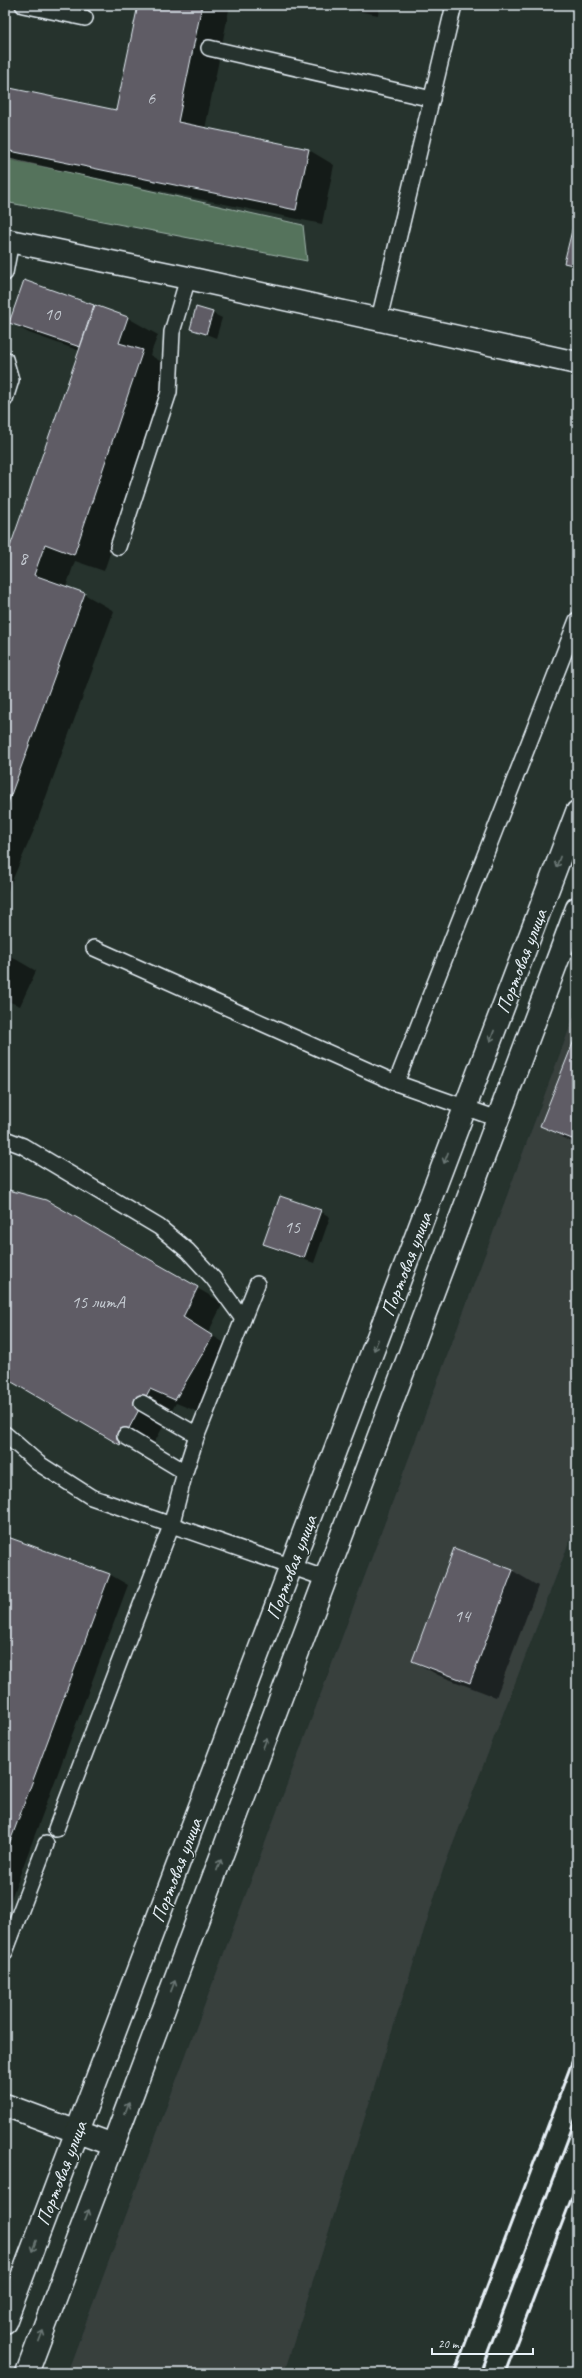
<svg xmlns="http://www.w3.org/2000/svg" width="582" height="2378" font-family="Caveat,sans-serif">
<rect width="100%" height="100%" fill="#26332d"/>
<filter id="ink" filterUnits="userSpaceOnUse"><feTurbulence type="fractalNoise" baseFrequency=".025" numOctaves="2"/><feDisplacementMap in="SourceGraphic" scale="8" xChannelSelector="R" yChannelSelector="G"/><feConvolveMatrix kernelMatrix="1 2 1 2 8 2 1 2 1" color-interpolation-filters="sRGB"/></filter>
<g filter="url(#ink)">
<path fill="#373f3e" d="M577 1008V1522L443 1870 284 2373H67Z"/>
<path fill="#55735b" stroke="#9eb2aa" d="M5 158 303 225 307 261 5 202Z"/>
<g fill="#0007">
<path d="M139 5H230L205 129 309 150 334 165 322 224 5 159V88L117 111Z"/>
<path d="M328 5H380L378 15Z"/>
<path d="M577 214V269L565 262Z"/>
<path d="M25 282 128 318 158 335 150 355 173 369 104 571 75 561 66 587 84 594 114 611 34 830 5 897V564L80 351 29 333 11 323Z"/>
<path d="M212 313 222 318 216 338 191 328Z"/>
<path d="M5 953 36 971 20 1006 5 1000Z"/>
<path d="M577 1036V1145L541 1125Z"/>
<path d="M5 1190 46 1201 223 1303 208 1333 238 1351 201 1413 176 1403 146 1458 5 1376Z"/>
<path d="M320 1211 330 1217 314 1263 274 1249 264 1244Z"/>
<path d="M5 1537 109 1574 128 1585 5 1915Z"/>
<path d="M455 1549 513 1571 538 1586 496 1697 438 1675 413 1661Z"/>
</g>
<g fill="#5f5b65" stroke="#e8f1f8">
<path d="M138 5H202L178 122 309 149 296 210 5 150V87L116 110Z"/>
<path d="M577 210V266L564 263Z"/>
<path d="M24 280 94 305 80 347 9 323Z"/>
<path d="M95 305 128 317 119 343 143 350 74 555 45 544 34 575 85 593 5 811V561Z"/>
<path d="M196 307 213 312 206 334 190 329Z"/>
<path d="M577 1033V1141L540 1126Z"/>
<path d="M5 1189 46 1200 198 1287 183 1317 213 1336 175 1400 150 1389 120 1445 5 1378Z"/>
<path d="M280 1196 321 1210 304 1258 263 1244Z"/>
<path d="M5 1536 110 1574 5 1855Z"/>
<path d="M454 1548 513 1570 470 1683 412 1661Z"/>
</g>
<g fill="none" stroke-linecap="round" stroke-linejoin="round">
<g stroke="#e8f1f8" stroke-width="18">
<g id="lane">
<path d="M23 5 85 18"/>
<path d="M209 48 432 99"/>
<path d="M5 273 11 241"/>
<path d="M379 319 454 5"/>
<path d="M5 359 11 380 5 399"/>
<path d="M118 547 169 392 172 332 188 278"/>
<path d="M94 948 396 1083 498 1119"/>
<path d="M396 1083 577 620"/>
<path d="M5 1139 23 1146 159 1227 188 1251 213 1278 243 1319"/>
<path d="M142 1403 197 1435"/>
<path d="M5 1434 38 1463 91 1497 327 1579"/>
<path d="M125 1436 185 1472"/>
<path d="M56 1829 171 1526 185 1472 197 1435 257 1284"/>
<path d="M5 1952 46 1844"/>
</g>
</g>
<g stroke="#e8f1f8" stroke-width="25">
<g id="street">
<path d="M5 240 188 278 577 363"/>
<path d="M77 2131 577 812"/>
<path d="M113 2145 577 908"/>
</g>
</g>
<g stroke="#e8f1f8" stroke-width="25">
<g id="secondary">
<path d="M5 2105 113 2145 27 2373"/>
<path d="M5 2322 77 2131"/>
</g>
</g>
<use href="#lane" stroke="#26332d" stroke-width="15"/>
<use href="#street" stroke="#26332d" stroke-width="22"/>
<use href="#secondary" stroke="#26332d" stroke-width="22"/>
<g stroke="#e8f1f8" stroke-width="3">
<path d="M454 2373 577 2049"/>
<path d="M480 2373 577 2115"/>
<path d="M505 2373 577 2184"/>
</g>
</g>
<defs><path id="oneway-shaft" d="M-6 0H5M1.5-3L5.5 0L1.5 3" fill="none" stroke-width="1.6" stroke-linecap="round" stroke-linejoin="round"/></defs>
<g stroke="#6a7674">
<use href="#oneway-shaft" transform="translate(558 862) rotate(111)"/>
<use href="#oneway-shaft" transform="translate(492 1036) rotate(111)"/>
<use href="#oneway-shaft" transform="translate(446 1158) rotate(111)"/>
<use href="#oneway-shaft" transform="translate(376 1345) rotate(111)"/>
<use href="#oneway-shaft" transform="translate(265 1743) rotate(-69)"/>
<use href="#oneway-shaft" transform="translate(219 1865) rotate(-69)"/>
<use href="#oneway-shaft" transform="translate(173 1986) rotate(-69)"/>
<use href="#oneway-shaft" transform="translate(127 2108) rotate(-69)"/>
<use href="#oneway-shaft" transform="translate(87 2215) rotate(-69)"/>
<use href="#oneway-shaft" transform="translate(34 2246) rotate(111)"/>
<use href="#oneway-shaft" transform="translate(41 2336) rotate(-69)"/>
</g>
</g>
<g text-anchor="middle" stroke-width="3" stroke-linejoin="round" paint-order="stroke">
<g font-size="18" fill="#c6ccd3">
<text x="151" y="104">6</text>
<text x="52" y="320">10</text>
<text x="23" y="564">8</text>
<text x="292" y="1233">15</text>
<text x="98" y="1308">15 литА</text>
<text x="462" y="1622">14</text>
</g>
<g font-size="20" fill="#e8f1f8" stroke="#26332d">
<text transform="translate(521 961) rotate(-69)" y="7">Портовая улица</text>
<text transform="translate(406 1264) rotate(-69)" y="7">Портовая улица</text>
<text transform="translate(291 1567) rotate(-69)" y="7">Портовая улица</text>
<text transform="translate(176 1870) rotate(-69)" y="7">Портовая улица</text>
<text transform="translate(61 2173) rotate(-69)" y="7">Портовая улица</text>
</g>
</g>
<rect width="582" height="2378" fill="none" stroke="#26332d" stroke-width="20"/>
<rect x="10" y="10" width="562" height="2358" fill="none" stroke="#e8f1f8" stroke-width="1.5" filter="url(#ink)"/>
<path d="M432 2348v6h101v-6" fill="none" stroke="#e8f1f8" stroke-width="2"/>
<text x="438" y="2348" font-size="12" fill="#e8f1f8" stroke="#26332d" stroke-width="3" paint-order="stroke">20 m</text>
</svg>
